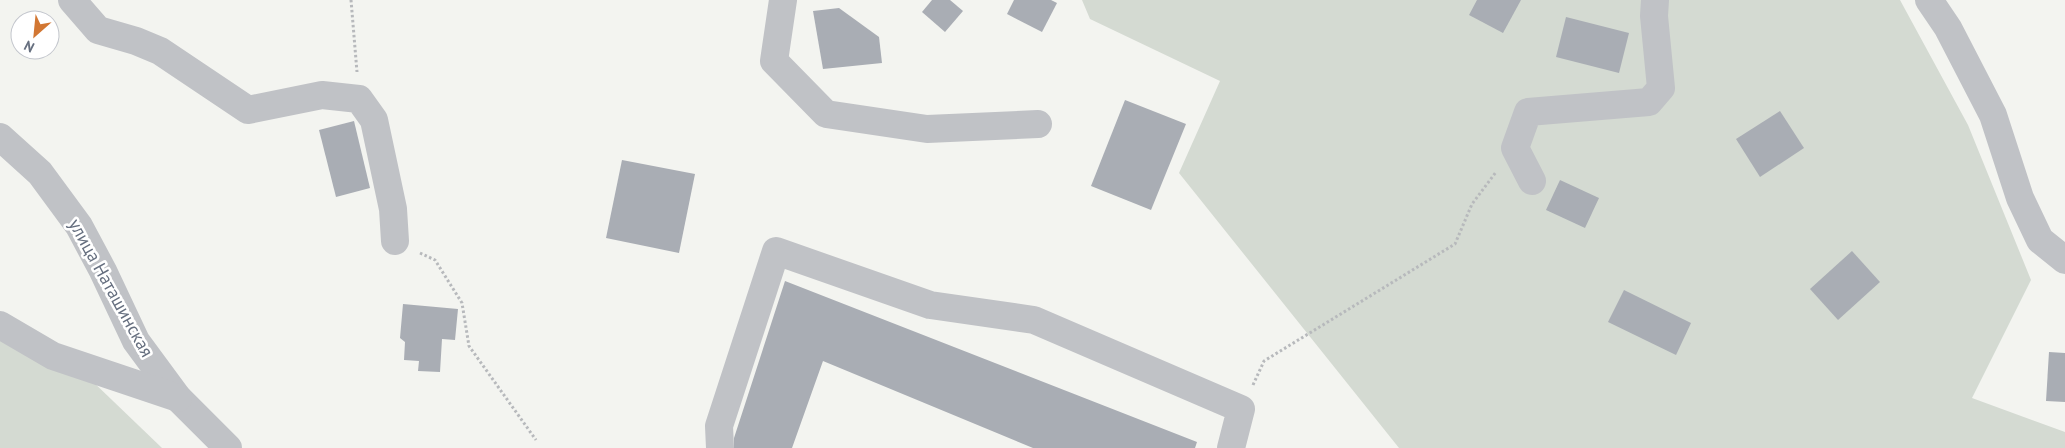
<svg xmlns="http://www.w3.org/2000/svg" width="2065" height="448" font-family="'PT Sans',sans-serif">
<rect width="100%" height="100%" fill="#f3f4f0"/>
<g fill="#d4dad2">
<path d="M1082 0H1900L1968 125 2031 280 1972 398 2065 432V448H1399L1179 173 1220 81 1090 19Z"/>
<path d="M0 335 88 377 162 448H0Z"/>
</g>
<g fill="#a9adb4">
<path d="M932 0H950L963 11 945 32 922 12Z"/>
<path d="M1014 0H1051L1057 3 1042 32 1007 14Z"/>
<path d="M1477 0H1521L1503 33 1469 15Z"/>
<path d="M839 8 879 37 882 63 823 69 813 11Z"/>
<path d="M1566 17 1629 33 1619 73 1556 57Z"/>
<path d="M1125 100 1186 124 1151 210 1091 186Z"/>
<path d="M1780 111 1804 148 1760 177 1736 139Z"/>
<path d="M354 121 370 188 336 197 319 130Z"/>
<path d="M622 160 695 174 679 253 606 238Z"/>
<path d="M1560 180 1599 198 1585 228 1546 210Z"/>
<path d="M1852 251 1880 282 1838 320 1810 289Z"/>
<path d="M785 281 1197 442 1195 448H1033L823 361 792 448H734V438Z"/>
<path d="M1624 290 1691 323 1676 355 1608 322Z"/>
<path d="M403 304 458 309 455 340 442 339 440 372 418 371 419 361 404 360 405 342 400 338Z"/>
<path d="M2049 352 2065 353V402L2046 401Z"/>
</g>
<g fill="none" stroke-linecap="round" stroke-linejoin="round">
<g stroke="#b7b9bc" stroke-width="3" stroke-dasharray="2.5 2.5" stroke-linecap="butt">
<path d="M351 0 357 72"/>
<path d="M420 253 435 260 462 303 469 346 536 440"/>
<path d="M1253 385 1264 361 1455 244 1472 204 1496 172"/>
</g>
<g stroke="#c0c2c6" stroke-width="28">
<path d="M72 0 98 30 136 41 160 51 248 110 322 95 359 99 374 120 393 209 395 241"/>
<path d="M783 0 774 61 826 114 927 129 1038 124"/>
<path d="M1929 0 1948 28 1993 115 2020 198 2040 240 2065 260"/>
<path d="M0 137 40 173 79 226 103 271 136 341 178 398 228 448"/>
<path d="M1532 181 1515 148 1528 112 1649 102 1661 88 1654 16 1655 0"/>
<path d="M0 325 53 356 178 398"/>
<path d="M720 448 719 426 776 251 930 305 1034 320 1241 409 1231 448"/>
</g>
</g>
<g text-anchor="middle" stroke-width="5" stroke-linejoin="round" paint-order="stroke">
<g font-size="18" fill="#666f7f" stroke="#fff">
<text transform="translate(111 288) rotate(61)" y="6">улица Наташинская</text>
</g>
</g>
<g transform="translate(35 35) rotate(207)"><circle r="24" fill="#ffffff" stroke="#c2c5cc"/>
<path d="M0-4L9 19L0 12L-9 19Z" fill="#d27733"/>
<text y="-8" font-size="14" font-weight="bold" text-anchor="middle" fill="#666f7f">N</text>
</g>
</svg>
